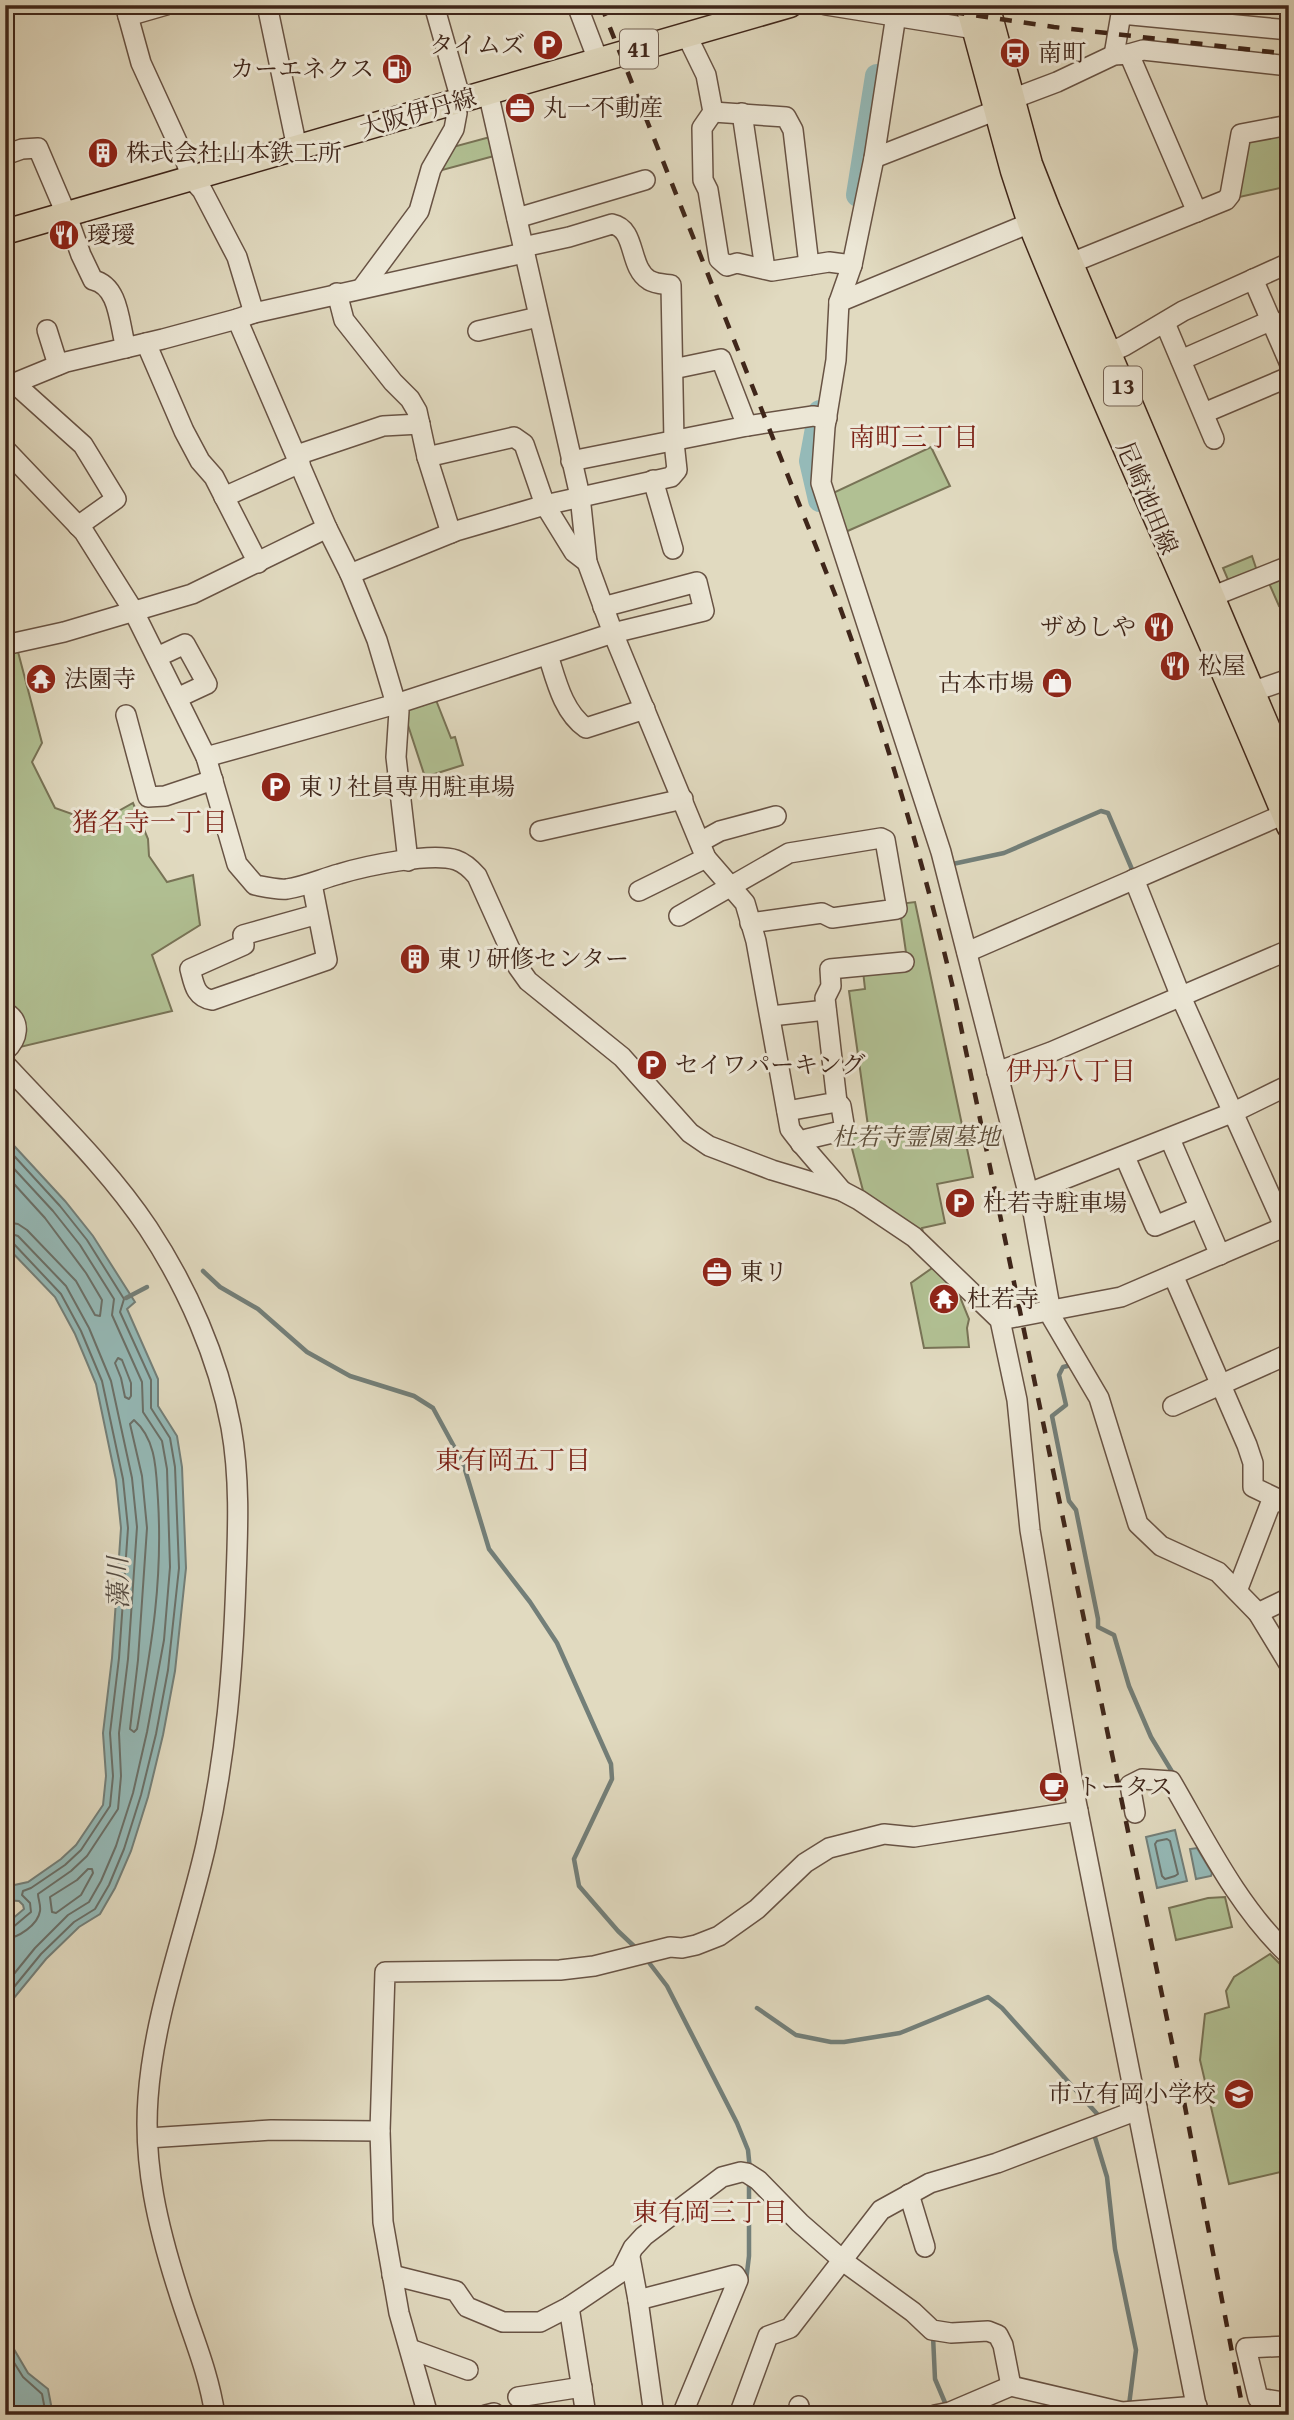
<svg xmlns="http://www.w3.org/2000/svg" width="1294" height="2420" font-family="'Gentium Book Plus','Noto Serif JP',serif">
<rect width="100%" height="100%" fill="#e1dac0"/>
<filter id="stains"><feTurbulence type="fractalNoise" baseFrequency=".00286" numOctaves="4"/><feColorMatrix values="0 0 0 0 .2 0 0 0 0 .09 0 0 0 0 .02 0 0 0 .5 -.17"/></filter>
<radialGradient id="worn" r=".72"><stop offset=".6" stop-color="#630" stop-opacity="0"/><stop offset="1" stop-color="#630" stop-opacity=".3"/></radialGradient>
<g fill="#b1c093" stroke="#787356" stroke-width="2">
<path d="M1289 131V186L1235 198 1248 139Z"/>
<path d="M490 137 494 156 435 172 449 148Z"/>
<path d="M931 447 950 486 843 533 833 493Z"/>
<path d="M1252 556 1257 571 1229 582 1223 568Z"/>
<path d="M1289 572V602L1279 606 1268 581Z"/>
<path d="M17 648 42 743 32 762 55 808 97 823 133 803 148 839 149 856 167 882 193 875 200 925 152 955 172 1011 16 1048 5 1037V649Z"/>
<path d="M434 695 451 738 455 737 463 765 425 777 403 710Z"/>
<path d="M915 902 973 1177 937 1184 945 1223 922 1228 924 1237 866 1202 849 1137 869 1133 849 991 865 989 863 971 908 966 899 904Z"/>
<path d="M935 1266 956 1287 969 1319 967 1328 969 1347 924 1348 911 1283Z"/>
<path d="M1225 1897 1232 1927 1176 1940 1169 1908 1208 1898Z"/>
<path d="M1270 1954 1289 1973V2170L1229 2184 1200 2060 1205 2014 1229 2007 1226 1991 1234 1977Z"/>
</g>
<g fill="#95bab8" stroke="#737f79" stroke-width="2">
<path d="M5 1136 65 1201 93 1236 135 1302 127 1309 158 1379V1406L177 1436 182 1467 186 1568 175 1671 163 1735 148 1797 131 1851 115 1888 100 1914 79 1927 46 1959 5 2009V1925L24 1909 23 1905 19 1901 5 1900V1887L28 1882 61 1859 76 1845 103 1805 106 1776 103 1733 112 1658 121 1528 116 1480 96 1384 75 1334 55 1297 5 1245Z"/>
<path d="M1175 1830 1187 1881 1157 1888 1146 1837Z"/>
<path d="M1197 1848 1212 1873 1211 1876 1196 1879 1190 1849Z"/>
<path d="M5 2334 28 2373 48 2389 53 2415H5Z"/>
</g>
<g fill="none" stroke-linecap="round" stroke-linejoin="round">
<g stroke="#6a7069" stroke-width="2">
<path d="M5 1146 60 1206 87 1240 124 1299 120 1312 151 1380V1408L170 1438 175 1467 179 1568 168 1670 156 1734 141 1795 124 1849 109 1885 95 1909 74 1922 41 1954 5 1998"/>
<path d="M5 1159 53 1211 80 1245 114 1299 112 1315 142 1382 143 1412 162 1441 167 1469 170 1567 164 1640 147 1732 133 1793 116 1846 101 1881 89 1902 68 1915 35 1948 5 1985"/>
<path d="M5 1174 45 1218 86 1273 102 1300 100 1316 95 1315 76 1281 27 1230 18 1224 5 1222"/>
<path d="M5 1232 18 1236 66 1286 89 1328 111 1381 132 1478 137 1527 128 1659 119 1733 121 1776 118 1809 87 1856 71 1871 38 1894C38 1899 41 1905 40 1911 38 1925 18 1938 5 1939"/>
<path d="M5 1241 13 1243 61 1294 81 1331 102 1381 123 1479 128 1528 119 1658 110 1733 113 1776 110 1806 81 1850 65 1865 31 1888 23 1891 22 1895 30 1903 31 1912 12 1928 5 1930"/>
<path d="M118 1358 122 1360 131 1383V1396L129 1399 125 1397 121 1378 115 1363Z"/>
<path d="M134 1420C157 1440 156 1472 158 1500 163 1583 151 1648 137 1729L134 1732 130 1729 138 1660 147 1528 142 1476 130 1424Z"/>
<path d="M1167 1839 1170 1841 1178 1874 1175 1876 1165 1879 1162 1876 1155 1844 1157 1841Z"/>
<path d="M88 1869H92L93 1873 81 1895 56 1913 52 1912 50 1897 77 1880Z"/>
<path d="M5 2348 23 2377 42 2394 46 2415"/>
</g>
<g stroke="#737f79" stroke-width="4.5">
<path d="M948 865 1004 853 1101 811 1108 813 1134 874"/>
<path d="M203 1271 220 1287 258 1309 307 1352 350 1376 414 1396 433 1408 463 1463 489 1549 530 1602 557 1643 611 1764 612 1779 574 1859 579 1886 618 1931 636 1948"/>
<path d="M126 1298 147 1287"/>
<path d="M1072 1365 1063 1367 1059 1375 1066 1405 1052 1416 1069 1501 1076 1510 1098 1619V1627L1114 1635 1129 1686 1151 1737 1174 1775"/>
<path d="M647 1960 667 1986 737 2123 748 2150 750 2170"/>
<path d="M757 2008 796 2035 831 2042H844L900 2033 988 1997 1002 2008 1099 2116"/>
<path d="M1094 2134 1107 2177 1115 2249 1136 2350 1129 2405"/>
<path d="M746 2281 749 2256V2182"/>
<path d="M933 2336 935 2379 946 2405"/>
</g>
<g stroke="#95bab8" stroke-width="24">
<path d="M858 195 877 76"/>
<path d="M820 412 811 461 820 500"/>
</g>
<g stroke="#685344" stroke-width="22">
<g id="minor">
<path d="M125 5 141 63 185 159 192 179 202 190 237 257 254 313"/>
<path d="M267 5 297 148"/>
<path d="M434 5 461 100"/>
<path d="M577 5 598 60"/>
<path d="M826 5 975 29"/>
<path d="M896 15 874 158 852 265 839 302 836 360 825 427 821 483 941 852 1033 1212 1052 1318 1099 1398 1138 1524 1161 1546 1218 1572 1258 1613 1289 1664"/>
<path d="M128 16 166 5"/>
<path d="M687 36 706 75 713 112 702 128 703 180 708 190 719 259 727 266 737 263 772 271 829 262 852 265"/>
<path d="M1129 54 1143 50 1289 66"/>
<path d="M1114 55 1121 14 1289 30"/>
<path d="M1012 99 1057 82 1114 55 1129 54 1197 212"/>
<path d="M713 112 786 117 793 130 809 265"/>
<path d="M742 113 765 269"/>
<path d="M5 155 22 149 38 148 67 216 81 255 93 280C120 286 119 325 126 348"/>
<path d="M874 158 997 110"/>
<path d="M517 218 645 180"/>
<path d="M1071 263 1226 200 1230 195 1241 134 1289 125"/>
<path d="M1253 279 1289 362"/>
<path d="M362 288 419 211 431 169 454 129 457 113 455 102"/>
<path d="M337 293 344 320 393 382 410 399 417 411 427 457 451 533"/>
<path d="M839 302 1030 223"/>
<path d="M1165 323 1214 439"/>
<path d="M47 330 58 365"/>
<path d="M478 331 538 317"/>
<path d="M146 343 184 431 200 461 214 477 258 563"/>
<path d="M1095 359 1124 346 1183 311 1289 263"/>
<path d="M1181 360 1272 320"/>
<path d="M673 369 721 359 747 426"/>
<path d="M14 383 83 445 116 499 78 526"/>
<path d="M5 387 66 362 163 339 237 319 254 313 524 253"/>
<path d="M1204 413 1289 377"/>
<path d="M5 449 84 532 133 610 206 757 237 864 255 885C265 887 277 890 287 889 306 886 321 879 339 874 365 866 431 852 456 860 465 863 471 869 477 876L518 967 528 981 622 1057 690 1133 709 1146 772 1170 842 1191 859 1200 914 1237 1000 1320 1017 1400 1030 1530 1076 1801 1198 2415"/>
<path d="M297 455 383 426 420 424"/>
<path d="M427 457 514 437 524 444 545 505 671 477 677 470 674 442 671 285C664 284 655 284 649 280 628 267 637 229 612 224L569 237 523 247"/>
<path d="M571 461 747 426 813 416 827 418"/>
<path d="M653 480 673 549"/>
<path d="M224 497 300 463"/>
<path d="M350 574 456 531 545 505 574 552 587 562"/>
<path d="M1211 597 1289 566"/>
<path d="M603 607 697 582 704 611 613 633 706 858 745 903 756 941 790 1129C806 1151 825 1170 842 1191"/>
<path d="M5 645 64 632 192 594 327 528"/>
<path d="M548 655C556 680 563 712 586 728L645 709"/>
<path d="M157 657 185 644 207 684 177 698"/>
<path d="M1240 696 1289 679"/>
<path d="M126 715 148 797 165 796 213 780"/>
<path d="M206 757 396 704 377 640 350 574 327 528 237 319"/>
<path d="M540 831 683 799"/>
<path d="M700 842 720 831 776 816"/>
<path d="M408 861 396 757 399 711 396 704 613 633 587 562 580 496 488 92"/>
<path d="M1134 879 1181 997 1289 1237"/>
<path d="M312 884 327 960 212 1000C195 997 194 984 190 969L244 945 243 935 318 914"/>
<path d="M639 891 706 858"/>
<path d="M679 916 789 853 881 838 885 840 897 909 832 918 822 913 750 923"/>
<path d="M967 952 1289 812"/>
<path d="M5 1012C22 1022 18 1039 5 1051"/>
<path d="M771 1016 826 1010"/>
<path d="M5 1064C54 1117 108 1168 148 1228 187 1287 218 1357 231 1427 240 1477 238 1528 236 1579 233 1670 226 1756 206 1845 187 1929 154 2012 148 2098 143 2165 158 2227 178 2290 191 2333 208 2369 215 2415"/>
<path d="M997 1072 1051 1052 1289 950"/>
<path d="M787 1111 837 1102 825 998 831 986 830 969 904 962"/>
<path d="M1170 1139 1220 1255"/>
<path d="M801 1144 807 1139 845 1130 841 1106 837 1102"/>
<path d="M1125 1157 1155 1226 1199 1208"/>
<path d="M1029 1193 1234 1112 1289 1085"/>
<path d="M1173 1275 1247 1445 1253 1463V1487L1280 1500"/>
<path d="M1000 1320 1121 1297 1289 1225"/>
<path d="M1173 1406 1289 1354"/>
<path d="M1237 1591 1270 1505 1287 1496"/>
<path d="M1258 1613 1289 1598"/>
<path d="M1135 1813 1130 1785 1142 1779 1171 1781C1206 1841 1238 1907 1289 1955"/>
<path d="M148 2138 271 2130 380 2131"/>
<path d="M909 2194 925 2247"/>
<path d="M630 2257 638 2300 654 2415"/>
<path d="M392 2275 456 2291 467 2307 503 2322H540L569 2307 621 2272 633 2248 644 2236 722 2177 741 2172 747 2173 758 2180 800 2223 847 2264 913 2312 932 2330 951 2333 988 2331 998 2335 1003 2345 1011 2386"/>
<path d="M638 2300 735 2275 738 2280 682 2415"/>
<path d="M569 2307 586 2415"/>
<path d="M1289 2346 1246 2348 1258 2398 1289 2403"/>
<path d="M410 2349 468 2370"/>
<path d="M518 2397 582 2387"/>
<path d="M799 2406 800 2415"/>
<path d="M428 2415 399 2313 383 2222 380 2131 385 1972 560 1970 594 1966 670 1947 682 1948 696 1945 719 1936 757 1909 805 1863 829 1848 884 1834 914 1837 1078 1811"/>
<path d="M486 2415 494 2413"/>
<path d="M739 2415 768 2336 790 2328 881 2210 930 2183 997 2163 1127 2114 1137 2107"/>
<path d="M935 2415 950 2412 1011 2386 1122 2412 1197 2406"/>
</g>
</g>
<g stroke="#3f261a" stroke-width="27">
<g id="major">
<path d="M968 5 1013 171 1030 223C1112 426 1206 624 1289 826"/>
<path d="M987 5 1030 164 1048 210 1289 778"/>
<path d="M5 232 790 5"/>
</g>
</g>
<use href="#minor" stroke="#ece7d6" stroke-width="19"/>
<use href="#major" stroke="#e1dac0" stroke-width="24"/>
<g stroke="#3f261a" stroke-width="4.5" stroke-dasharray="12 12" stroke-linecap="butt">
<path d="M601 5 838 602C884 727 921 855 952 984L1182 2091 1244 2415"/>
<path d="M905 5 1054 27 1289 54"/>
</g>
</g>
<defs>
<g id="parking-disc" transform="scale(1.575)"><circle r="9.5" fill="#8f2418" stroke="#ece7d6"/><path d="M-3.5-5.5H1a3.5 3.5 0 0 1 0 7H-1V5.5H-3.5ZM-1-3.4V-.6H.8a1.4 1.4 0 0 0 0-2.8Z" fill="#fff"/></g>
<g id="bus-disc" transform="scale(1.575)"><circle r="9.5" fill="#8f2418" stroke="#ece7d6"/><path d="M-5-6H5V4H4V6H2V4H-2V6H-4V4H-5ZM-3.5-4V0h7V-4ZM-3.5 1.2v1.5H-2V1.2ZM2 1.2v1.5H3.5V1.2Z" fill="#fff"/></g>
<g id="fuel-disc" transform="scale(1.575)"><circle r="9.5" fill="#8f2418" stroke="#ece7d6"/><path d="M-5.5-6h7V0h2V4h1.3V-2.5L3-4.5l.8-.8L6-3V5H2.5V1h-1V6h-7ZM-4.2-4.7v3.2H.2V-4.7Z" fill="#fff"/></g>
<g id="office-disc" transform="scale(1.575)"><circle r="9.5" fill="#8f2418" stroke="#ece7d6"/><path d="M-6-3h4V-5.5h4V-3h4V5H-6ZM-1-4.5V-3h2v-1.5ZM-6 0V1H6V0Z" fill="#fff"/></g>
<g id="building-disc" transform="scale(1.575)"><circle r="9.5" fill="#8f2418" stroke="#ece7d6"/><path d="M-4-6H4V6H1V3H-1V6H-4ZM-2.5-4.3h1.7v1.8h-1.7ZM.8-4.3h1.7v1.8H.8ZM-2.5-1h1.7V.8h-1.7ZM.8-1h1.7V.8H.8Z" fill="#fff"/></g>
<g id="restaurant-disc" transform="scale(1.575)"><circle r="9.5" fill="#8f2418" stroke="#ece7d6"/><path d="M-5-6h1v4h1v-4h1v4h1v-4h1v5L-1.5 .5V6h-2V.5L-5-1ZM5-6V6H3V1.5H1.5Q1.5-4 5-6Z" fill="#fff"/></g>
<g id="temple-disc" transform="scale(1.575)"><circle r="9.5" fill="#8f2418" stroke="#ece7d6"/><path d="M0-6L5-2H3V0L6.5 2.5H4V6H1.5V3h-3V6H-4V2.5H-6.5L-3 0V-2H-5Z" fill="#fff"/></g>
<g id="shop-disc" transform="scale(1.575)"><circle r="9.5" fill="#8f2418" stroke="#ece7d6"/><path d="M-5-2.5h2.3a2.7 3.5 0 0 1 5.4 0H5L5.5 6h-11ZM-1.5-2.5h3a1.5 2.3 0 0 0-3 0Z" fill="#fff"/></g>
<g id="cafe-disc" transform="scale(1.575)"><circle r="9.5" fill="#8f2418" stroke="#ece7d6"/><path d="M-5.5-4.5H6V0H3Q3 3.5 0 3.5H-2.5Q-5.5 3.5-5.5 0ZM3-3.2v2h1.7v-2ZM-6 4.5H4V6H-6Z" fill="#fff"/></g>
<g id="school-disc" transform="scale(1.575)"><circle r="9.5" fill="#8f2418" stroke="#ece7d6"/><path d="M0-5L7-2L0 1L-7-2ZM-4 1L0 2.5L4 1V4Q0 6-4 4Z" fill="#fff"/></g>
</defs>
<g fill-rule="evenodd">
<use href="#parking-disc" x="548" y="45"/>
<use href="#bus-disc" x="1015" y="53"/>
<use href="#fuel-disc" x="397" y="69"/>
<use href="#office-disc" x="520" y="108"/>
<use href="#building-disc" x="103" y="153"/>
<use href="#restaurant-disc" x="64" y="235"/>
<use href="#restaurant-disc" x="1159" y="627"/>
<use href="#restaurant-disc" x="1175" y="666"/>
<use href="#temple-disc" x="41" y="679"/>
<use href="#shop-disc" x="1057" y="683"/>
<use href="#parking-disc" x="276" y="787"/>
<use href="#building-disc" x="415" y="959"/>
<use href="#parking-disc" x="652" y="1065"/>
<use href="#parking-disc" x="960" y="1203"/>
<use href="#office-disc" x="717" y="1272"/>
<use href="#temple-disc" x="944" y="1299"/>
<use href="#cafe-disc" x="1054" y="1787"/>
<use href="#school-disc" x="1239" y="2094"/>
</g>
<g text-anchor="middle" stroke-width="6" stroke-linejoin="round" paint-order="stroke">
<g fill="#ece7d6" stroke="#736052" stroke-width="2">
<rect x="620" y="29.5" width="38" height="39" rx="5"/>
<rect x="1104" y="366.5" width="38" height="39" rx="5"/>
</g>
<g font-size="23" font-weight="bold" fill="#3f261a">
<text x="639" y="57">41</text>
<text x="1123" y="394">13</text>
</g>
<g font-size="24" fill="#3f261a" stroke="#ece7d6" text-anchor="start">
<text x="525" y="53" text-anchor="end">タイムズ</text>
<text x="1038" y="61">南町</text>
<text x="374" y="77" text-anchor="end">カーエネクス</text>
<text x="543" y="116">丸一不動産</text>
<text x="126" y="161">株式会社山本鉄工所</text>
<text x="87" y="243">璦璦</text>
<text x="1136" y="635" text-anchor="end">ザめしや</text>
<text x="1198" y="674">松屋</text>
<text x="64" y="687">法園寺</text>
<text x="1034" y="691" text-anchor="end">古本市場</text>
<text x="299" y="795">東リ社員専用駐車場</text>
<text x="438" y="967">東リ研修センター</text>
<text x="675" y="1073">セイワパーキング</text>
<text x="983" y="1211">杜若寺駐車場</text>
<text x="740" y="1280">東リ</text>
<text x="967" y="1307">杜若寺</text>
<text x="1077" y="1795">トータス</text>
<text x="1216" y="2102" text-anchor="end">市立有岡小学校</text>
</g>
<g font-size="24" fill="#3f261a" stroke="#ece7d6">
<text transform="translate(418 113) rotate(-16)" y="8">大阪伊丹線</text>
<text transform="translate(1147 498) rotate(67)" y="8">尼崎池田線</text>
</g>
<g font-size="24" font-style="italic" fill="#5c4c38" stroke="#ece7d6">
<text x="916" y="1145">杜若寺霊園墓地</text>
</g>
<g font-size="26" fill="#7a1f14" stroke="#ece7d6">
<text x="914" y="446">南町三丁目</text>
<text x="150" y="831">猪名寺一丁目</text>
<text x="1071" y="1080">伊丹八丁目</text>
<text x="513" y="1469">東有岡五丁目</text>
<text x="710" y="2221">東有岡三丁目</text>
</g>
<g font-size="26" font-style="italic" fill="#544b42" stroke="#ece7d6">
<text transform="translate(118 1583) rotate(-91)" y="9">藻川</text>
</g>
</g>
<rect width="1294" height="2420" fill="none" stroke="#e1dac0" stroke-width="28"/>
<rect x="7" y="7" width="1280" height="2406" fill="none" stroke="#3f261a" stroke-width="3.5"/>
<rect x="14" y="14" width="1266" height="2392" fill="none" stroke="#3f261a" stroke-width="2"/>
<rect width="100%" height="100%" filter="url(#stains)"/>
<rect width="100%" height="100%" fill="url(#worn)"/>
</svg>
